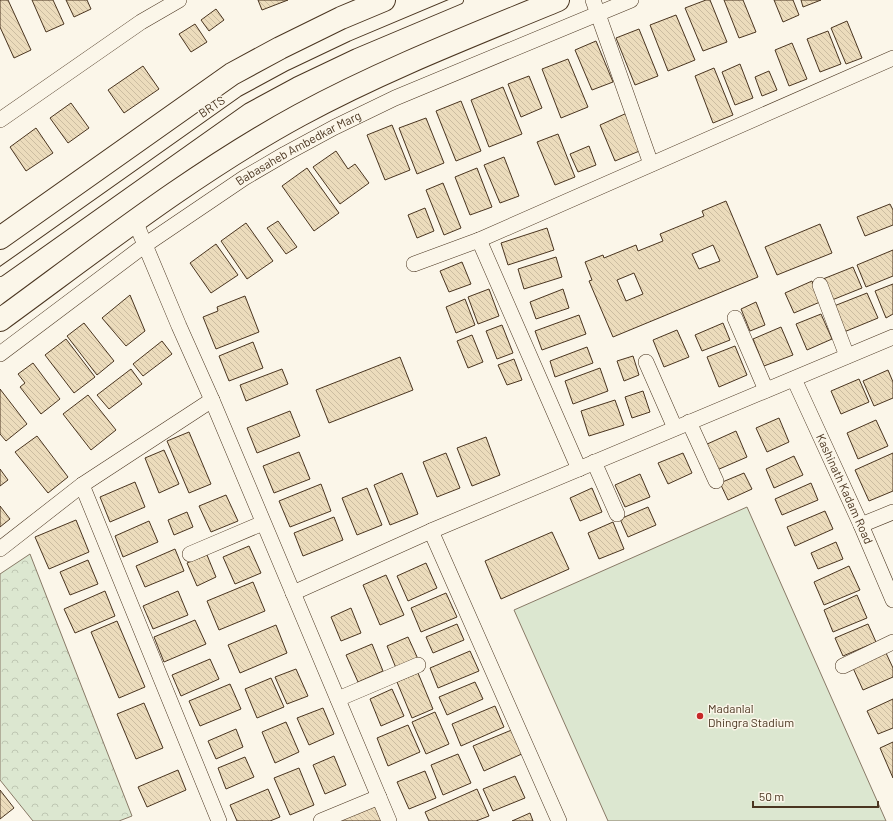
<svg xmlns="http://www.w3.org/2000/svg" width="893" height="821" font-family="Barlow,sans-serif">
<defs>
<pattern id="park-crowns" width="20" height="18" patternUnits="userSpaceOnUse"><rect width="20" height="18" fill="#dce7d0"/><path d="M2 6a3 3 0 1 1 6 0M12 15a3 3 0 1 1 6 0" fill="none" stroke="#bec7b2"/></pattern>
<pattern id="building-back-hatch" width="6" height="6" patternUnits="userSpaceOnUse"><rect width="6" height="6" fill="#ecdcbc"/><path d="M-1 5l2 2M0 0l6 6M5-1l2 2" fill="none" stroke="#ccbda1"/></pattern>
</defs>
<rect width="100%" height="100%" fill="#fbf6e9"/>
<path fill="#dce7d0" stroke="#887966" d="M747 507 886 821H608L514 610Z"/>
<path fill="url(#park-crowns)" stroke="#887966" d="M30 554 132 816 119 821H33L0 780V574Z"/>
<g fill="url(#building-back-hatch)" stroke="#4a3520" fill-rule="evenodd">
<path d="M0 0H8L31 50 14 58 0 27Z"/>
<path d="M32 0H53L64 24 46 32Z"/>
<path d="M66 0H87L91 9 74 17Z"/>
<path d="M258 0H288L262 10Z"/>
<path d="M706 0H710L727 42 703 51 685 8Z"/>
<path d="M724 0H743L756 32 739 38Z"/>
<path d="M774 0H793L799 15 783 22Z"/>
<path d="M801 0H821L803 7Z"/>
<path d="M216 9 224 20 209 31 201 20Z"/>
<path d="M676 15 695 60 668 71 650 25Z"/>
<path d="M847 21 862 58 846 64 831 28Z"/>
<path d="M195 24 207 42 191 52 179 34Z"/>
<path d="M639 29 658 76 635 85 616 38Z"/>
<path d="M828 31 841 64 820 72 807 39Z"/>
<path d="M596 41 613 82 592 90 575 50Z"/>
<path d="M792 43 807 79 789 86 775 50Z"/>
<path d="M568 59 588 107 561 118 542 69Z"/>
<path d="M740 64 753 98 735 105 722 72Z"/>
<path d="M143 66 159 89 124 113 108 90Z"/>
<path d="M714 68 733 115 713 123 695 76Z"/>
<path d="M769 71 777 90 762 96 755 77Z"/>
<path d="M529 76 542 108 521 117 508 84Z"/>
<path d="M503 87 522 134 489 147 471 100Z"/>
<path d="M461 101 481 151 456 161 436 111Z"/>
<path d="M71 103 89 128 68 143 50 118Z"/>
<path d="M627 113 642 150 615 161 600 125Z"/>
<path d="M426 118 444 163 417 174 399 128Z"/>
<path d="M392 125 410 170 385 180 367 135Z"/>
<path d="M36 128 53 153 26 171 10 147Z"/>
<path d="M558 134 575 177 555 185 537 142Z"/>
<path d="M589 146 596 165 578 172 570 154Z"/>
<path d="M336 151 348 169 355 164 369 183 340 204 313 167Z"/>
<path d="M504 157 519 196 500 203 484 165Z"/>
<path d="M307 168 339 213 314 231 282 186Z"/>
<path d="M477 168 492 207 470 215 455 177Z"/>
<path d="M443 183 461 228 444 235 426 190Z"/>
<path d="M726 201 758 277 613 337 589 281 592 280 585 262 603 255 604 258 636 245 638 251 663 241 660 234 704 216 702 211ZM713 245 720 261 699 269 692 254ZM634 273 643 294 626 301 617 280Z"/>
<path d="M890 204 893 210V225L865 236 857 217Z"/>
<path d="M425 208 434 231 417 238 408 215Z"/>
<path d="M278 221 297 247 286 254 267 228Z"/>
<path d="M246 223 273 261 247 279 221 241Z"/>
<path d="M820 224 832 253 777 275 765 247Z"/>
<path d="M547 228 554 250 508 265 501 243Z"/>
<path d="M216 244 238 275 211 293 190 263Z"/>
<path d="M893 250V276L866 287 857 265Z"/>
<path d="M556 257 562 277 524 289 518 269Z"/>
<path d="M462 262 471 284 449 292 440 271Z"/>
<path d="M853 267 862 288 832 300 823 279Z"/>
<path d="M812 281 820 302 794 313 785 293Z"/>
<path d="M893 284V314L886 318 875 291Z"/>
<path d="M489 289 499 316 478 324 468 297Z"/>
<path d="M563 289 569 308 536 319 530 302Z"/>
<path d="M867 293 878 318 844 332 834 306Z"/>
<path d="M130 295 145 331 126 346 102 318Z"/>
<path d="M245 296 259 332 216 349 203 317 218 311 217 307Z"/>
<path d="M465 299 475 325 456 333 446 307Z"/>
<path d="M756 302 765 325 750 331 741 309Z"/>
<path d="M821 314 832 339 807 350 796 324Z"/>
<path d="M579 315 586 334 542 350 535 331Z"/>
<path d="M84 323 114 361 97 375 67 336Z"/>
<path d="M723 323 730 340 702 351 695 335Z"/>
<path d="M502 325 513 353 497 359 486 331Z"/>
<path d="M781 327 793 355 764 366 753 339Z"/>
<path d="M677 330 689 357 664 367 653 340Z"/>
<path d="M472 335 483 362 468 368 457 341Z"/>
<path d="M66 339 95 377 74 393 45 355Z"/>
<path d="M162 341 172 354 143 376 133 364Z"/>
<path d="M253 342 263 368 229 381 219 356Z"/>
<path d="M735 346 747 375 719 387 707 357Z"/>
<path d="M587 347 593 363 555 377 550 361Z"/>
<path d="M633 356 639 375 624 381 617 361Z"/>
<path d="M400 357 413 390 329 423 316 390Z"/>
<path d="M514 359 522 380 507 385 498 365Z"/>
<path d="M33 363 60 399 41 414 20 387 25 383 18 374Z"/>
<path d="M600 368 608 391 573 404 565 381Z"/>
<path d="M131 369 142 384 109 409 97 395Z"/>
<path d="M282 369 288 384 246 401 240 385Z"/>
<path d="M888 370 893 382V398L874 406 863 381Z"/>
<path d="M859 379 869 402 841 414 831 391Z"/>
<path d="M0 389 27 424 6 441 0 434Z"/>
<path d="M643 391 650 412 632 418 625 397Z"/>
<path d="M88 395 116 430 91 450 63 414Z"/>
<path d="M615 400 624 425 589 436 581 411Z"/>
<path d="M290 411 300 436 257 453 247 428Z"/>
<path d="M779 418 789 442 767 452 756 428Z"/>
<path d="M876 420 888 446 858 459 847 433Z"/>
<path d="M736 431 747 457 717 470 705 445Z"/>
<path d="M189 432 211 484 189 493 167 441Z"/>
<path d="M37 436 68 477 48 493 15 452Z"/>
<path d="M486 437 500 475 472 486 457 448Z"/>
<path d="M164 450 179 484 159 493 145 458Z"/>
<path d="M299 452 310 479 274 493 263 466Z"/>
<path d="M446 453 460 488 437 497 423 462Z"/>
<path d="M683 453 692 473 668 484 658 463Z"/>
<path d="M893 453V491L869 501 855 470Z"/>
<path d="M794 456 803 475 774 488 766 469Z"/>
<path d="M0 469 8 480 0 486Z"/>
<path d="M402 473 418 514 390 525 374 485Z"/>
<path d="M744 473 752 489 728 500 720 483Z"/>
<path d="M640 474 650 497 625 507 615 485Z"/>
<path d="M135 482 145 507 110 522 100 497Z"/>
<path d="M811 483 818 500 782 515 775 499Z"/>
<path d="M321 484 331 511 290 527 279 501Z"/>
<path d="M367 488 382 525 357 535 342 498Z"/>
<path d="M592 488 602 512 580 521 570 498Z"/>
<path d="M226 495 238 521 211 532 199 506Z"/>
<path d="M0 506 10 519 0 527Z"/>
<path d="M648 507 656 525 628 537 620 519Z"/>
<path d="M825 511 833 529 795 546 787 527Z"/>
<path d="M187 512 193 527 174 535 168 520Z"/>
<path d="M334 517 343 540 303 556 294 533Z"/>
<path d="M76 520 89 552 49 569 35 537Z"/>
<path d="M149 521 158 542 123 557 115 536Z"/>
<path d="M613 522 624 549 599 559 588 533Z"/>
<path d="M552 532 569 569 501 599 485 561Z"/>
<path d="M836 542 843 559 818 569 811 553Z"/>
<path d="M249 546 261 573 235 584 223 557Z"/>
<path d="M175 549 184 571 145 587 136 566Z"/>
<path d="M207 555 216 577 197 586 187 563Z"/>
<path d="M88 560 98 584 70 595 60 572Z"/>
<path d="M426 563 437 588 408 601 397 576Z"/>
<path d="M849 566 860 590 824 605 814 582Z"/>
<path d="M386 575 404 615 380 625 363 585Z"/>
<path d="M253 582 265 611 219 630 207 601Z"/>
<path d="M105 591 115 616 75 633 64 609Z"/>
<path d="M178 591 188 615 153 629 143 606Z"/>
<path d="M446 593 457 617 421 632 411 608Z"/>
<path d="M857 595 867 618 833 632 824 610Z"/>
<path d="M351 608 361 633 341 641 331 617Z"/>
<path d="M195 620 206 644 164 662 154 637Z"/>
<path d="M117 621 145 687 119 698 91 632Z"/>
<path d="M457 624 464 640 433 653 426 637Z"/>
<path d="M868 624 876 642 843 656 835 638Z"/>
<path d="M276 625 287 653 240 673 228 645Z"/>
<path d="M408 637 418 659 396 668 387 646Z"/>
<path d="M372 644 383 671 358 682 346 655Z"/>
<path d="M470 651 479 671 438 688 430 668Z"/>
<path d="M886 653 893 668V677L863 690 853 668Z"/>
<path d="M210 659 219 679 181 696 172 675Z"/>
<path d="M296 669 308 696 287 704 275 677Z"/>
<path d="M418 673 433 709 412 718 397 682Z"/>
<path d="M271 678 284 707 257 718 245 689Z"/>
<path d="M475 682 483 699 447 715 439 697Z"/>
<path d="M230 684 241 709 200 726 189 701Z"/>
<path d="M392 689 404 716 381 726 370 699Z"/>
<path d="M893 699V728L878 734 867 711Z"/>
<path d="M144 703 163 748 136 759 117 714Z"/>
<path d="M495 706 504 727 461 746 452 724Z"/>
<path d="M323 708 334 734 309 745 297 718Z"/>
<path d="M435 712 449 744 426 754 412 722Z"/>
<path d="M286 722 299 752 275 763 262 732Z"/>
<path d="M408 725 420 752 388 766 377 738Z"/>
<path d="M236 729 243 747 216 759 208 741Z"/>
<path d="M514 729 524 753 484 771 473 746Z"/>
<path d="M893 742V778L880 748Z"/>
<path d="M458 754 471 783 443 795 431 765Z"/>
<path d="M334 756 346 785 325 794 313 765Z"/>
<path d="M245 757 254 777 226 789 218 768Z"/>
<path d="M299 768 314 805 290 815 274 778Z"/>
<path d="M178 770 186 790 147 807 138 787Z"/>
<path d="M425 771 436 798 409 809 397 782Z"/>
<path d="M515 776 525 798 493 811 483 789Z"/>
<path d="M268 789 280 817 270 821H237L230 805Z"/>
<path d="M477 789 489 816 476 821H429L425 812Z"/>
<path d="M0 790 14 808 0 819Z"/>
<path d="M378 803 386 821H336Z"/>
<path d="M530 813 533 821H512Z"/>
</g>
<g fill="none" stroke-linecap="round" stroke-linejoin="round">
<g stroke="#4a3520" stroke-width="10">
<path id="lane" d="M0 272 243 100 291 74 352 45 459 0"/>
</g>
<g stroke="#4a3520" stroke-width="16">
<g id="street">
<path d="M593 0 651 164"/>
<path d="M0 120 141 22 179 0"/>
<path d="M135 221 179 326 212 400 389 821"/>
<path d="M479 240 579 469"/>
<path d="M414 264 479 240 893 58"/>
<path d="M820 285 847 356"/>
<path d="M735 318 766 390"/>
<path id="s1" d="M0 354 145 245 244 178 285 154 335 127 395 98 631 0"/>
<path d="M646 362 675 428"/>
<path id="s2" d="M794 379 861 525 893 600"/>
<path d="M689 422 716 481"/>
<path d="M594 462 617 514"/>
<path d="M82 485 219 821"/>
<path d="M861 525 893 512"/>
<path d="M431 531 559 821"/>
<path d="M0 549 82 485 212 400"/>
<path d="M190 554 263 523"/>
<path d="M293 593 431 531 893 337"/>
<path d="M843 666 893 642"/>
<path d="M338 699 418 665"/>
<path d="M321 821 379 797"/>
</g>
</g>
<g stroke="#4a3520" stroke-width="24">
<g id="primary">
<path d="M0 238 232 74 280 48 341 18 384 0"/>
<path d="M0 320C96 250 195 172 300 115 383 70 471 36 558 0"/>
</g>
</g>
<use href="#lane" stroke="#fbf6e9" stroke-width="8"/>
<use href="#street" stroke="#fbf6e9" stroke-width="15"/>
<use href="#primary" stroke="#fbf6e9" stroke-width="22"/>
</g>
<circle fill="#c62828" stroke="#fbf6e9" stroke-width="1.5" cx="700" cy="716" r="4"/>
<g text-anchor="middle" stroke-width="3" stroke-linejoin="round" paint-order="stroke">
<g font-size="12" fill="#4a3520" stroke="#fbf6e9">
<text transform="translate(212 107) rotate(-34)" y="4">BRTS</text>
<text dy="4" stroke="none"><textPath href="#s1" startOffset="363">Babasaheb Ambedkar Marg</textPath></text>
<text dy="4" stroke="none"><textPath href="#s2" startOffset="121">Kashinath Kadam Road</textPath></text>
</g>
<g font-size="12" fill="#4a3520" stroke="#fbf6e9" text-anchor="start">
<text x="708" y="713">Madanlal<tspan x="708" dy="14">Dhingra Stadium</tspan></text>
</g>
</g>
<path d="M753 801v6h125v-6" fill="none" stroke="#4a3520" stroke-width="2"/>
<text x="759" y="801" font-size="12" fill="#4a3520" stroke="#fbf6e9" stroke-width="3" paint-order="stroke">50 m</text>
</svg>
